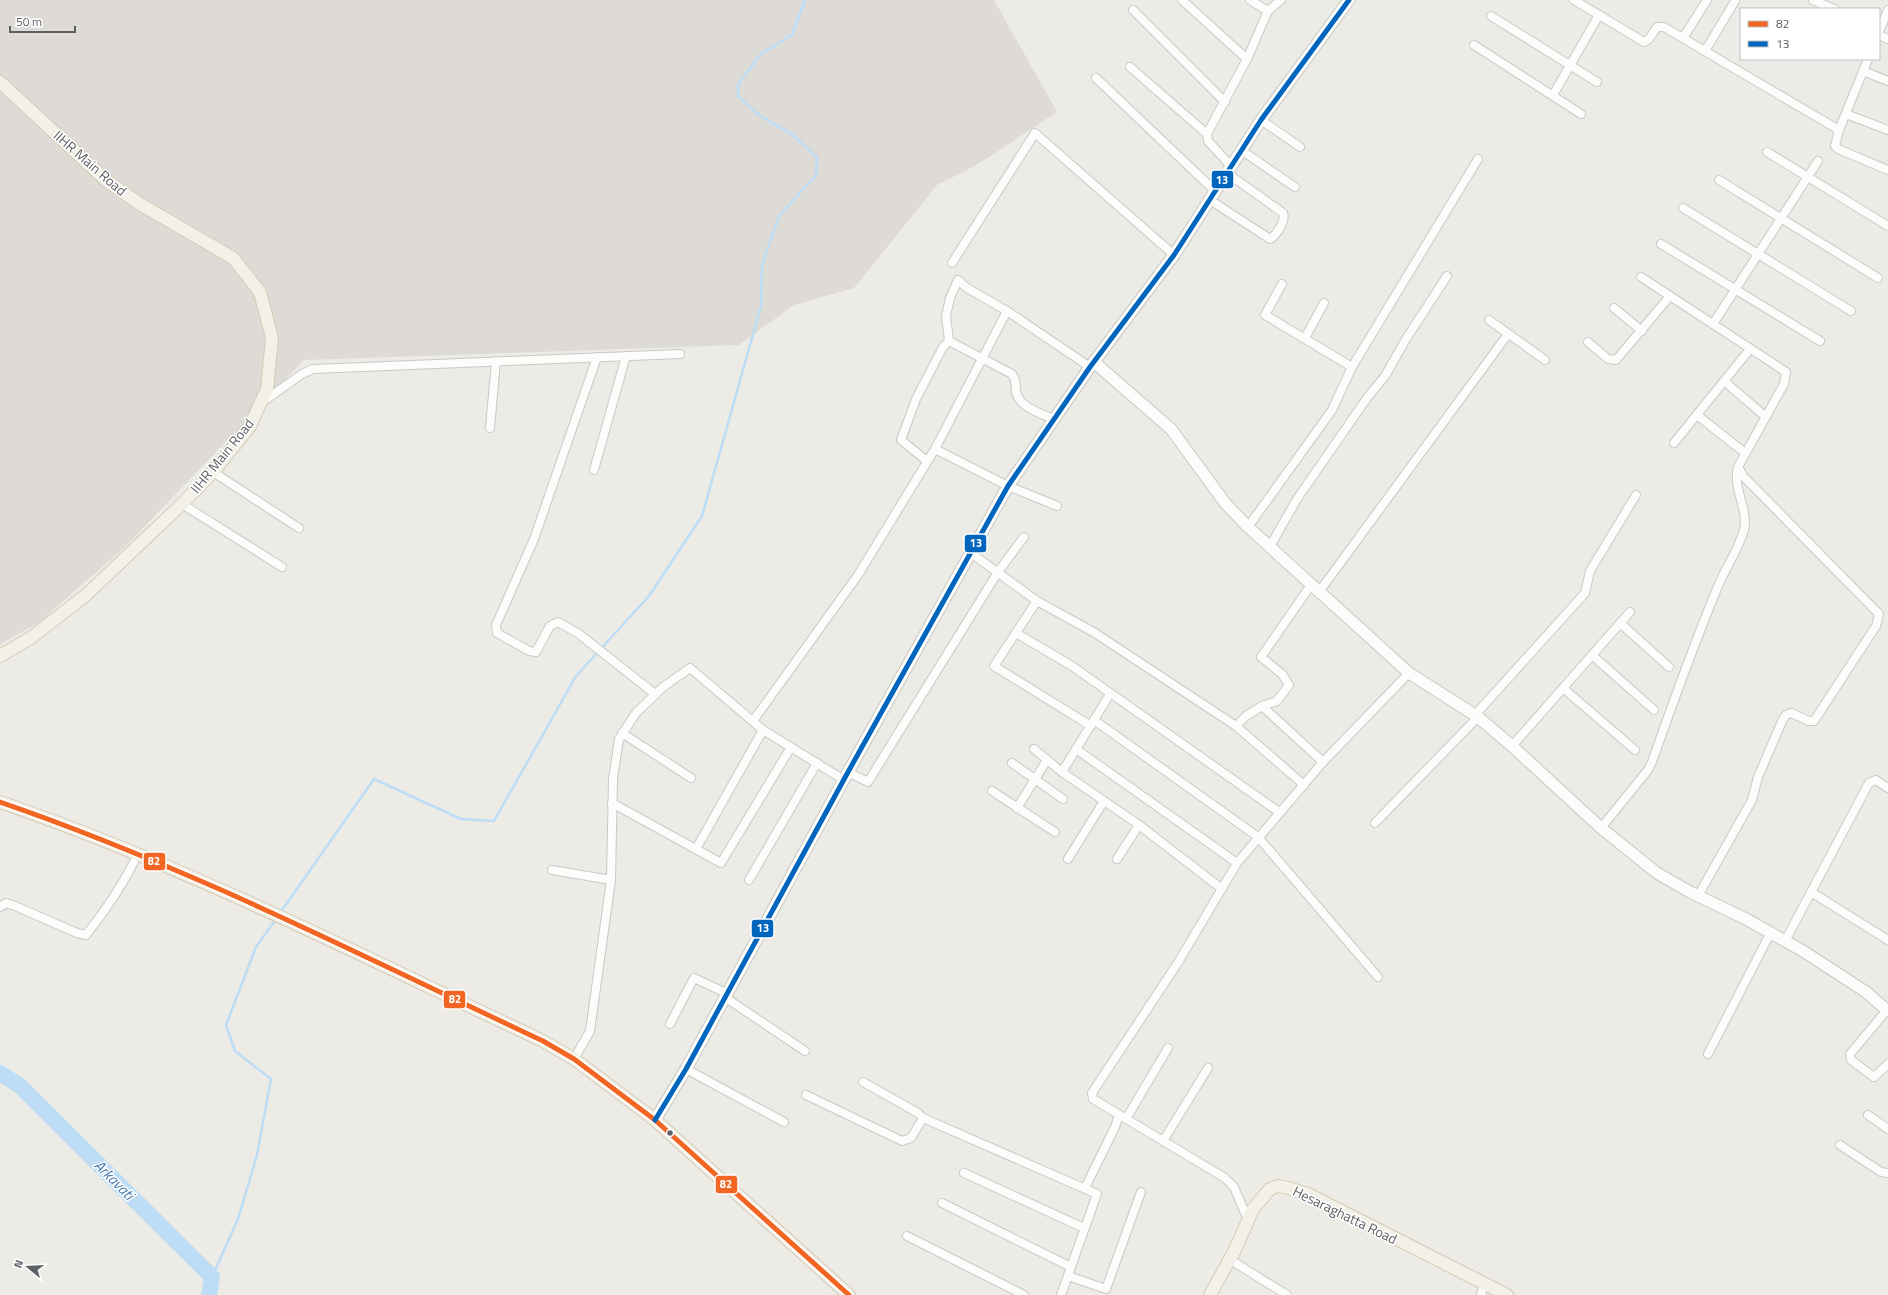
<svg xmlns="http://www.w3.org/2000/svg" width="1888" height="1295" font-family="'Titillium Web',sans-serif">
<rect width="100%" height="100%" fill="#ecebe6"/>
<path fill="#dedbd6" d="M0 0H994L1057 112 989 157 964 172 938 184 854 288 794 305 739 345 304 360 125 547 38 623 0 644Z"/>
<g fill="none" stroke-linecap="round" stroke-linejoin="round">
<g stroke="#bcddf5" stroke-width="2.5">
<path d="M280 913 374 779 461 819 494 821 576 676 649 596 702 516 761 306 762 265 779 216 816 175 817 157 794 136 759 115 738 96V84L761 54 792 35 805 0"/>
<path d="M212 1277 238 1219 257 1155 271 1079 235 1051 226 1025 256 947 276 919"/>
</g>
<path stroke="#bcddf5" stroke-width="16" d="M0 1073 20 1086 212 1277 209 1295"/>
<g stroke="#c8c9c8" stroke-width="10">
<g id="street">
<path d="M1182 0 1247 59"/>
<path d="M1250 0 1268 11"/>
<path d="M1574 0 1644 42 1649 39 1657 27H1664L1839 130"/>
<path d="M1813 0 1834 9"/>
<path d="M1133 10 1225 102"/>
<path d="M1491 16 1597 82"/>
<path d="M1879 32 1888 10"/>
<path d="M1879 35 1888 39"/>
<path d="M1683 38 1707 0"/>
<path d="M1474 45 1581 114"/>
<path d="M1705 51 1735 1"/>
<path d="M1868 59 1839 130 1835 146 1838 149 1888 170"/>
<path d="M1130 67 1207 134"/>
<path d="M1863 71 1888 81"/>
<path d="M1096 78 1215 191"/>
<path d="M1553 95 1599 15"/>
<path d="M1846 114 1888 130"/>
<path d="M1261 120 1300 147"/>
<path d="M1241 150 1295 187"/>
<path d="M1767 152 1888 226"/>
<path d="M1231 166 1208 141 1207 134 1247 59 1268 11 1281 0"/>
<path d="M1719 180 1878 278"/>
<path d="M1210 200 1267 237 1270 239C1277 235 1286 220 1283 213L1227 173"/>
<path d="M1683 208 1851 311"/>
<path d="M1661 244 1820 341"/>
<path d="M952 263 1035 133 1174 255"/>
<path d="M1641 277 1786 372 1784 384 1738 467 1743 476 1879 614 1876 626 1814 721H1809L1791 713 1786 715 1783 719 1758 777 1752 800 1698 896"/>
<path d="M1282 284 1265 315 1352 367"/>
<path d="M1614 308 1642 331"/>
<path d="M1489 320 1545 360"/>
<path d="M1713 324 1818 161"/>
<path d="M1305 338 1324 303"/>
<path d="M1588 342 1608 359 1616 360 1670 296"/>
<path d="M597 357 534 539 496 625 497 633 529 651 536 652 550 626 558 622 579 634 655 694"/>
<path d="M1724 381 1766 417"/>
<path d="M261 403 302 374 313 369 680 354"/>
<path d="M1697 415 1745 453"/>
<path d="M1053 419C1041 413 1020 408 1016 392 1015 384 1017 381 1012 374L949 341 946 316 950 298 958 280 967 288 1007 311 1090 367"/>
<path d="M490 428 496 361"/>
<path d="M1674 443 1750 349"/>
<path d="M935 449 1008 486 1057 506"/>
<path d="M927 461 901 440 916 399 943 347 949 341"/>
<path d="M594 470 626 356"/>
<path d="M213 472 299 528"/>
<path d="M182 504 282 567"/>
<path d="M1248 527 1332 410 1352 367 1478 159"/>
<path d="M1269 548 1297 499 1367 398 1385 376 1406 339 1447 276"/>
<path d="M971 553 1037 601 994 666 1091 726"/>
<path d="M1319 592 1508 334"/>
<path d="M1037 601 1095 633 1236 726"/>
<path d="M1620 623 1669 667"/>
<path d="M1016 633 1072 666 1279 812"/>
<path d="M1592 655 1654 710"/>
<path d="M1563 688 1635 750"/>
<path d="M1262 706 1323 762"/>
<path d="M1475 715 1585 593 1590 571 1636 495"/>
<path d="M1094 720 1258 837 1378 977"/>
<path d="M753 721 858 575 935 449 1007 311"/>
<path d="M622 733 691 778"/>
<path d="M1512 746 1630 612"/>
<path d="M1034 749 1062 772 1139 825 1222 889"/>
<path d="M1076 749 1237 863"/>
<path d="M1012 763 1063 799"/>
<path d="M848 772 868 782 998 572 1024 537"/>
<path d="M1062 772 1110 694"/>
<path d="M1304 785 1236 726 1246 716 1262 706 1277 701 1289 685 1282 674 1261 657 1311 585"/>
<path d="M992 791 1055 832"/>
<path d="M612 803 721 863 791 747"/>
<path d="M1017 808 1047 760"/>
<path d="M1375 823 1478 717"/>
<path d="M1601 828 1648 770 1652 762C1672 705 1693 647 1716 591 1724 570 1738 551 1744 530 1749 509 1732 489 1738 467"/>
<path d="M696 849 763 730"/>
<path d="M1068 859 1104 801"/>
<path d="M1117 859 1139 825"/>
<path d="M552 870 611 880"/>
<path d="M749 880 817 763"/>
<path d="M1811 892 1888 940"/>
<path d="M0 907 6 903 15 906 77 933 86 935C106 910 124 883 138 854"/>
<path d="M1785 941 1869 783 1876 780 1888 788"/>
<path d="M726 998 805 1051"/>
<path d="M1887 1010 1850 1054 1851 1060 1874 1077 1888 1064"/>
<path d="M670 1024 694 978 728 994"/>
<path d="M1708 1054 1771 932"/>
<path d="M574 1059 590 1031 611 880 613 779 619 739 636 713 663 687 690 668 763 730 844 780"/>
<path d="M686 1069 784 1122"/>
<path d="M863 1082 918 1113 923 1118"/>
<path d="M806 1095 902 1141 911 1138 923 1118 1097 1194 1061 1295"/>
<path d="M1868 1115 1888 1129"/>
<path d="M1126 1119 1168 1048"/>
<path d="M1163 1141 1208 1068"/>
<path d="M1840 1145 1881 1172 1888 1173"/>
<path d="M964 1173 1084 1228"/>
<path d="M1085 1188 1115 1127 1119 1115"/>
<path d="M942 1203 1071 1267"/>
<path d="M1248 1220 1234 1187 1225 1178 1093 1099 1092 1093 1179 961 1237 863 1323 762 1409 673"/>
<path d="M907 1236 1024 1295"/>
<path d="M1229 1259 1287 1295"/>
<path d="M1068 1276 1106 1289 1141 1192"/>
<path d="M1481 1295 1484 1284"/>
</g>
</g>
<g stroke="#c7c8c6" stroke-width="13">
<g id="secondary">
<path d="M1094 362 1171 429 1225 503 1248 527 1409 673 1478 717 1512 746 1601 828 1657 873 1690 892 1746 919 1803 951 1866 992 1888 1011"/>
<path d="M655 1120 686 1069 848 772 1008 486 1090 367 1174 255 1261 120 1349 0"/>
</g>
</g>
<g stroke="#d3cbb5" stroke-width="14">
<g id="primary">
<path d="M0 82 107 181 140 204 233 258 260 292 272 338 267 389 250 426 213 472 182 504 86 595 32 637 0 656"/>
<path d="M0 802C187 866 364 957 543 1041L574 1059 655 1120 849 1295"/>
<path d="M1210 1295 1235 1250 1253 1209 1270 1189 1278 1186 1288 1188 1308 1194 1507 1295"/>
</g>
</g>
<use href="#street" stroke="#fcfcfb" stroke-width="8"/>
<use href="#secondary" stroke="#fcfcfb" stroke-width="11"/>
<use href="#primary" stroke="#f2f0e7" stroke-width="12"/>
<g stroke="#fff" stroke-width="8">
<path id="bus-1" d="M0 802C187 866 364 957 543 1041L574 1059 655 1120 849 1295"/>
</g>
<g stroke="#fff" stroke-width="8">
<path id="bus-2" d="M655 1120 686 1069 848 772 1008 486 1090 367 1174 255 1261 120 1349 0"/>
</g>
<use href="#bus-1" stroke="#f26522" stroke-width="5"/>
<use href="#bus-2" stroke="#0065bd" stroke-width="5"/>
</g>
<circle fill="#5c6064" stroke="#fff" stroke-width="1.5" cx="670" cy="1133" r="3.5"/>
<g text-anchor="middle" stroke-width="3" stroke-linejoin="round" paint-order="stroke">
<g font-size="14" fill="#5c6064" stroke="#fff">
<text transform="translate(90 163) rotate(41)" y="5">IIHR Main Road</text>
<text transform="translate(222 456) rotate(-51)" y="5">IIHR Main Road</text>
<text transform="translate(1345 1215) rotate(26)" y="5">Hesaraghatta Road</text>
</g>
<g font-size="15" font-style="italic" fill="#4478ad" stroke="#fff">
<text transform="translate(114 1180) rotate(45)" y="5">Arkavati</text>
</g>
</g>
<g stroke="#fff" stroke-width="1.5">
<rect x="1211" y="170" width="23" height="19" rx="4" fill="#0065bd"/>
<rect x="964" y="534" width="23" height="19" rx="4" fill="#0065bd"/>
<rect x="143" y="852" width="23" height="19" rx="4" fill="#f26522"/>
<rect x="751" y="919" width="23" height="19" rx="4" fill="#0065bd"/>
<rect x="443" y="990" width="23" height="19" rx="4" fill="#f26522"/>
<rect x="715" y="1175" width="23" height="19" rx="4" fill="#f26522"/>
</g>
<g font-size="11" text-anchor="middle" font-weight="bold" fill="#fff">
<text x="1222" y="184">13</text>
<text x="976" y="547">13</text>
<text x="154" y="865">82</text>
<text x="763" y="932">13</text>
<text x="455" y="1003">82</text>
<text x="726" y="1188">82</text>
</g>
<rect x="1740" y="8" width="140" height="52" fill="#ffffff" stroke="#bebfc1"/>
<rect x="1748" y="21" width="20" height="6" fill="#f26522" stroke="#bebfc1"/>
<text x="1776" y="28" font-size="12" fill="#5c6064">82</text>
<rect x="1748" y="41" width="20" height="6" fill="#0065bd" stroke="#bebfc1"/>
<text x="1776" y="48" font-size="12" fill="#5c6064">13</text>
<g transform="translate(28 1267) rotate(288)" stroke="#ffffff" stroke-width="3" paint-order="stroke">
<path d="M0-3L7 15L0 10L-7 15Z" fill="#5c6064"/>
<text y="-6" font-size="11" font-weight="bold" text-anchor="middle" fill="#5c6064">N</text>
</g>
<path d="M10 26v6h65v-6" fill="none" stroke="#5c6064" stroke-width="2"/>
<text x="16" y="26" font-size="12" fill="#5c6064" stroke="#ffffff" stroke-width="3" paint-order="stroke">50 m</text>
</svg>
